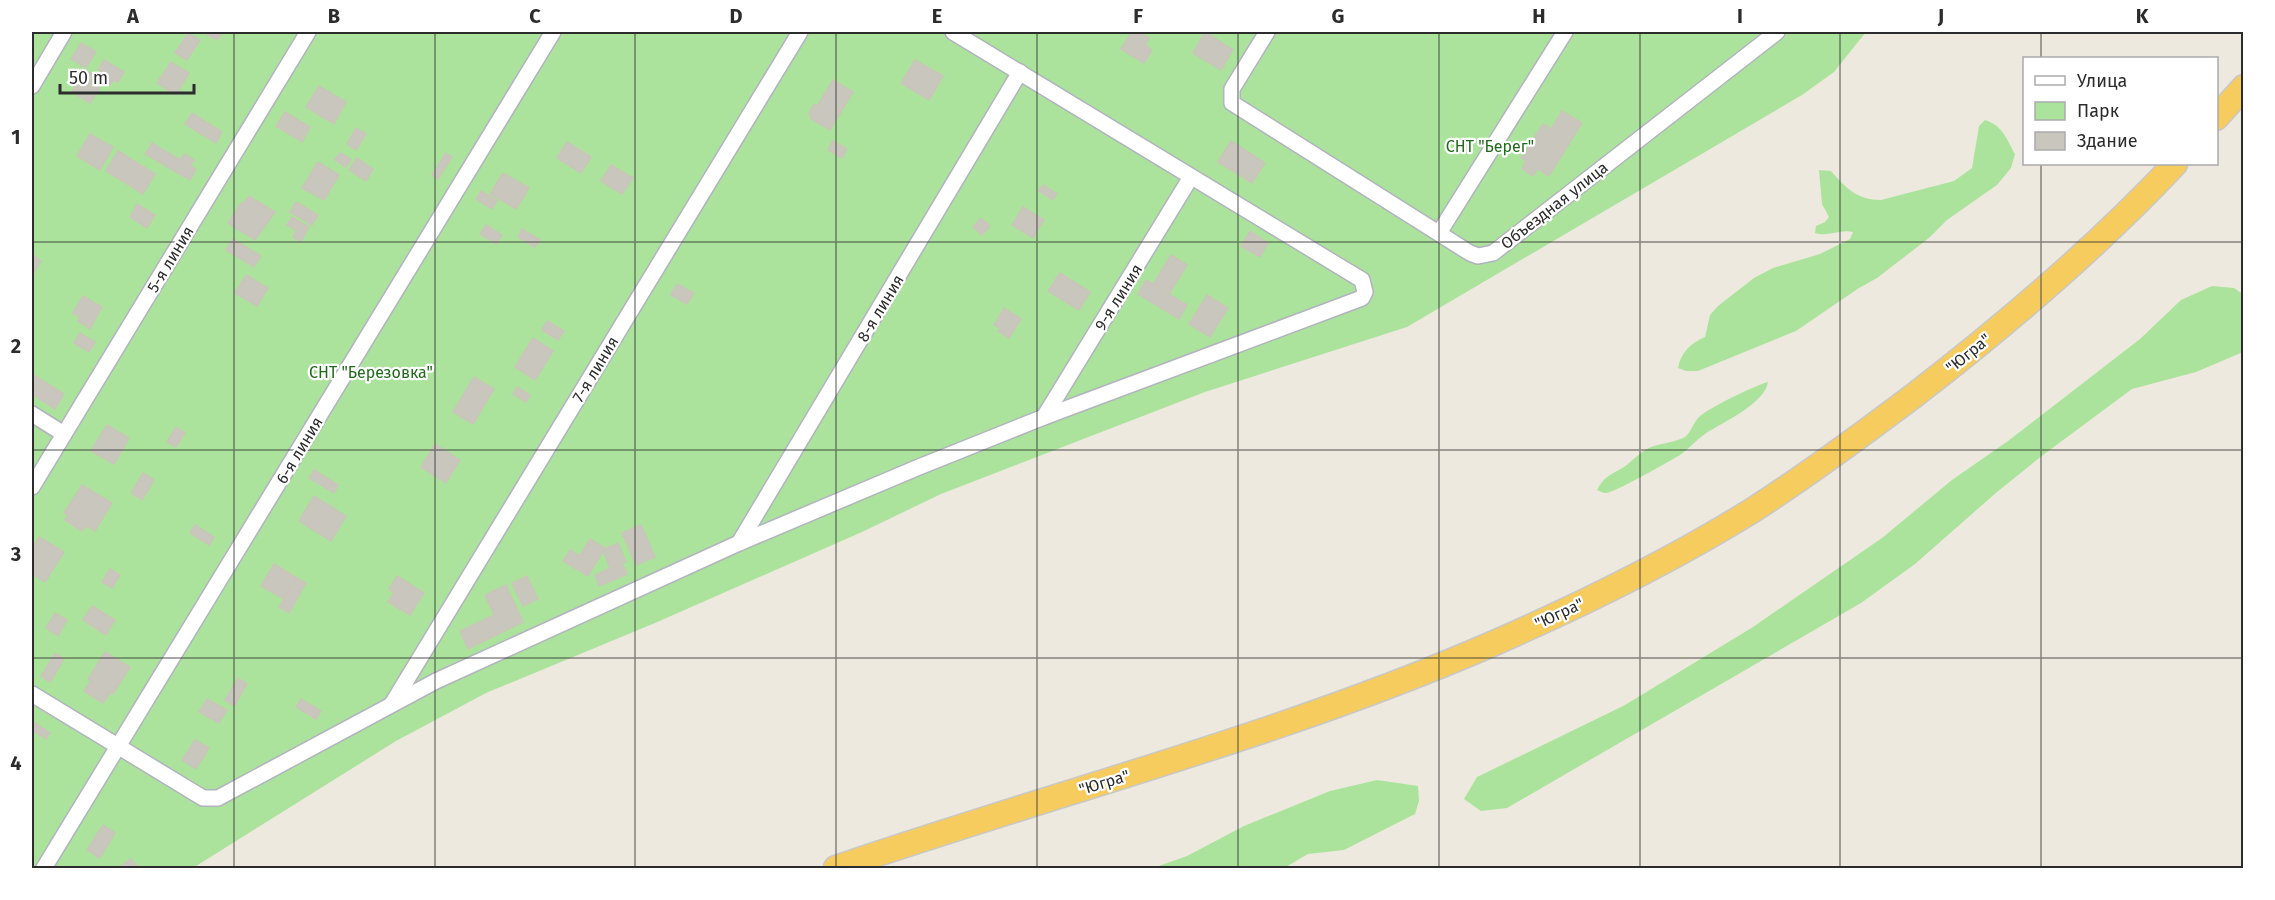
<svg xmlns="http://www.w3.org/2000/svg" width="2275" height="900" font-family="'Fira Sans',sans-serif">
<rect width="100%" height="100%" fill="#eee9df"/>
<g fill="#abe39c">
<path d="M32 32H1866L1834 72 1802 95 1407 327 1205 392 941 494 862 532 655 623 486 693 396 741 193 868H32Z"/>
<path d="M1985 120C2003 126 2006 138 2015 154L2011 168 1997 185 1947 220 1929 238 1877 278 1859 288 1796 331 1698 371H1686L1678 368C1681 352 1691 343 1705 337L1710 315 1718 306 1754 278 1773 268 1820 254 1850 239 1853 232C1840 229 1828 237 1815 233L1816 226 1825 222 1829 217 1822 204 1819 170 1831 171C1846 188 1857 200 1881 200L1954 181 1972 168 1979 126Z"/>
<path d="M2212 286 2234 288 2243 294V352L2196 372 2132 389 2043 455 1997 492 1915 564 1861 603 1507 808 1481 811 1464 799 1477 777 1625 705 1753 627 1882 538 1952 480 2008 441 2140 339 2181 300Z"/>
<path d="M1768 382C1765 404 1721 423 1705 434 1696 440 1689 449 1680 455 1670 461 1614 493 1606 493 1603 493 1600 491 1597 490 1603 477 1612 474 1624 467 1634 460 1641 450 1654 446 1663 443 1676 442 1685 437 1691 432 1693 424 1698 418 1706 409 1756 385 1768 382Z"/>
<path d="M1377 780 1418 786 1419 801 1415 814 1344 850 1308 854 1284 868H1153L1187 856 1244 826 1330 791Z"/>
</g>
<g fill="#c9c6be" stroke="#c9c6b8" stroke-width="1.5">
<path d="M203 32H223L217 40Z"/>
<path d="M1132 32H1138L1149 38 1145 45 1152 50 1144 63 1121 49Z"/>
<path d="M1205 32 1233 50 1221 70 1193 53Z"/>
<path d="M188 33 200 40 187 60 175 53Z"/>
<path d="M81 43 96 52 86 68 71 59Z"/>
<path d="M104 60 124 72 118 82 114 80 110 85 98 77 101 72 98 70Z"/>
<path d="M915 60 943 76 929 100 901 83Z"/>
<path d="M171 62 189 73 176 95 157 83Z"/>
<path d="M85 70 96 77 93 84 100 88 90 103 72 92Z"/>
<path d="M833 80 853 92 830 130 810 118 811 115 809 114 814 104 817 106Z"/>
<path d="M319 86 346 102 334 124 306 107Z"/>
<path d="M1562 111 1582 123 1549 176 1538 169 1533 176 1522 169 1526 161 1521 158 1543 124 1551 129Z"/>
<path d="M285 112 310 127 302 142 276 126Z"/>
<path d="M192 113 222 132 216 143 185 124Z"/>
<path d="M356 128 366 134 356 150 347 144Z"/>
<path d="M90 134 113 147 100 170 77 156Z"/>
<path d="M833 141 847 149 842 158 828 150Z"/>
<path d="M1231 141 1265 163 1252 183 1218 162Z"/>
<path d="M567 142 591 157 581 173 557 158Z"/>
<path d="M152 143 180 160 184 154 194 160 190 166 196 169 190 180 145 154Z"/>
<path d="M118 151 155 174 143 194 106 171Z"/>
<path d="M340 153 351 159 346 167 335 160Z"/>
<path d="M446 153 452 157 438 179 432 175Z"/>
<path d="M357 158 373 169 366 181 349 170Z"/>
<path d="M318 162 339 175 324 200 302 188Z"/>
<path d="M611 165 633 178 622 194 601 181Z"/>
<path d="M503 173 529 188 516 209 490 194Z"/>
<path d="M1043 185 1057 194 1053 200 1039 191Z"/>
<path d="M481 191 497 201 492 209 476 199Z"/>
<path d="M249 196 275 212 255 240 228 223 241 203 243 204Z"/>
<path d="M296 202 318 215 312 225 290 212Z"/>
<path d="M137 204 155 215 147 228 130 217Z"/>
<path d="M1023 207 1044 220 1033 238 1012 225Z"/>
<path d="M292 217 309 227 301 242 293 237 296 230 287 225Z"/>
<path d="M981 218 990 226 982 235 973 227Z"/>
<path d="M486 225 502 235 496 244 480 234Z"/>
<path d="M522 229 540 240 535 247 518 237Z"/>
<path d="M1250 231 1268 243 1260 257 1241 246Z"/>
<path d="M233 239 261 256 254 267 226 250Z"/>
<path d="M32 254 41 261 32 276Z"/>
<path d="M1171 255 1187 265 1169 294 1153 284Z"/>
<path d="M1060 273 1090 292 1079 310 1048 291Z"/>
<path d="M246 275 268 288 257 306 235 293Z"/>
<path d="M1146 280 1187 305 1179 319 1138 294Z"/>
<path d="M677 284 694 293 687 304 671 295Z"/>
<path d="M1207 295 1228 308 1210 337 1189 324Z"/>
<path d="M83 296 102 307 90 329 78 321 80 317 73 313Z"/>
<path d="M1004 308 1021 319 1009 338 998 331 1000 328 994 325Z"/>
<path d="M547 321 564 331 558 340 542 330Z"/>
<path d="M80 333 95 342 89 352 74 343Z"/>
<path d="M533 338 553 351 535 380 515 367Z"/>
<path d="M32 374 64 394 55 409 32 394Z"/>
<path d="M474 377 494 389 473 424 453 412Z"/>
<path d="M517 387 530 395 526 402 513 394Z"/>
<path d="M107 425 129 438 114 464 91 451Z"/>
<path d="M176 427 185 433 176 447 167 442Z"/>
<path d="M435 444 460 460 446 483 421 467Z"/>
<path d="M314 470 338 485 334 493 309 478Z"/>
<path d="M143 473 154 480 142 500 131 493Z"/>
<path d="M82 485 112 503 95 531 86 526 82 531 65 520 68 515 64 513Z"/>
<path d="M314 496 346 516 331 541 299 521Z"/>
<path d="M195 525 214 537 209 545 190 533Z"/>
<path d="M641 525 655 557 636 565 622 533Z"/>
<path d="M39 537 64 552 45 582 32 574V549Z"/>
<path d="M590 539 605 548 588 576 563 561 570 550 580 556Z"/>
<path d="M618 543 626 562 610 568 604 553 607 548Z"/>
<path d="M622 563 627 574 599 586 595 575Z"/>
<path d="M274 564 297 578 284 599 261 586Z"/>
<path d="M110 569 120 575 112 588 102 582Z"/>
<path d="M397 576 424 593 410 615 388 602 394 593 389 589Z"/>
<path d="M527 576 538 599 523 606 512 583Z"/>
<path d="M297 578 306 583 289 613 279 607Z"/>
<path d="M506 585 523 622 468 649 460 631 494 615 485 595Z"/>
<path d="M92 606 115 620 106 635 83 620Z"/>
<path d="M55 613 67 620 58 636 46 628Z"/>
<path d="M105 652 130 667 113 694 110 693 103 703 84 691 91 681 88 679Z"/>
<path d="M55 653 64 659 50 682 41 676Z"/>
<path d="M238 678 247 684 234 706 225 700Z"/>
<path d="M207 699 227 710 219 723 199 712Z"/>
<path d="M301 699 321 711 316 719 296 707Z"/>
<path d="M32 721 50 733 46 739 32 730Z"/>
<path d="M195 740 209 748 196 769 182 760Z"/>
<path d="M103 825 115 833 100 858 87 850Z"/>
<path d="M131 859 138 867 118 868Z"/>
</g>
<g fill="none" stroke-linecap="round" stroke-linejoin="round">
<g stroke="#b2b3bf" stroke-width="18">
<g id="minor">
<path d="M1267 32 1232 89V103L1470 253 1478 256 1493 253 1777 32"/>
<path d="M32 86 64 32"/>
<path d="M1439 233 1565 32"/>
<path d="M32 414 64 434"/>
<path d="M1044 417 1191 177"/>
<path d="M32 487 308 32"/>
<path d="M739 543 1020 72"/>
<path d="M32 694 203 798H218L436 681 739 543 919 467 1044 417 1362 298 1365 292 1362 280 953 32"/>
<path d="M392 704 800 32"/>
<path d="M44 868 553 32"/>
</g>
</g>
<g stroke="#c8c8c8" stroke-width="27">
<g id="trunk">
<path d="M2216 118 2244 87"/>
<path d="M836 868C1054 793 1280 736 1492 644 1581 605 1671 561 1753 510 1809 474 1863 434 1916 394 2008 323 2096 248 2175 164"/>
</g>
</g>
<use href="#minor" stroke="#fff" stroke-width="15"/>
<use href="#trunk" stroke="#f6cc5e" stroke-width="24"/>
</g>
<path fill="none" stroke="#2c2c2c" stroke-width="1.5" stroke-opacity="0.55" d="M234 32V868M435 32V868M635 32V868M836 32V868M1037 32V868M1238 32V868M1439 32V868M1640 32V868M1840 32V868M2041 32V58M2041 164V868M32 242H2244M32 450H2244M32 658H2244"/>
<g text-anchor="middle" stroke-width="4.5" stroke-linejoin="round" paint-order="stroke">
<g font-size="16" fill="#216a1b" stroke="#fff">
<text x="1490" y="152">СНТ "Берег"</text>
<text x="371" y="378">СНТ "Березовка"</text>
</g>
<g font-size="16" fill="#2c2c2c" stroke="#fff">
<text transform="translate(1554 205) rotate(-38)" y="6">Объездная улица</text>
<text transform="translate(170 259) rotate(-59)" y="6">5-я линия</text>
<text transform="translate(1118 297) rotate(-58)" y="6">9-я линия</text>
<text transform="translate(880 308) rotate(-59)" y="6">8-я линия</text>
<text transform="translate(1968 353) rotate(-39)" y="6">"Югра"</text>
<text transform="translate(595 369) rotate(-59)" y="6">7-я линия</text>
<text transform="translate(299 450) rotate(-59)" y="6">6-я линия</text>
<text transform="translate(1559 613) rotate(-25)" y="6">"Югра"</text>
<text transform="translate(1104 782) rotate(-17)" y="6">"Югра"</text>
</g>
</g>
<rect width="2275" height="900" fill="none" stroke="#ffffff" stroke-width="66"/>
<rect x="2023" y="57" width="195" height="108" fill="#ffffff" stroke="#ababab" stroke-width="1.5"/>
<rect x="2035" y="76" width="30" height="9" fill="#ffffff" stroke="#ababab" stroke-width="1.5"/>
<text x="2077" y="87" font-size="18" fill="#2c2c2c">Улица</text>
<rect x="2035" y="102" width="30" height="18" fill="#abe39c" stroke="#ababab" stroke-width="1.5"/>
<text x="2077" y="117" font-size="18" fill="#2c2c2c">Парк</text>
<rect x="2035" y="132" width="30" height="18" fill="#c9c6be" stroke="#ababab" stroke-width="1.5"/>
<text x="2077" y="147" font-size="18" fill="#2c2c2c">Здание</text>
<path d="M60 84v9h134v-9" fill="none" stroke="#2c2c2c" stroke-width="3"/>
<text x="69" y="84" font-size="18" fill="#2c2c2c" stroke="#ffffff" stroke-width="4.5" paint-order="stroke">50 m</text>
<rect x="33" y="33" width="2209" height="834" fill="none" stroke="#2c2c2c" stroke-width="2"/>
<g font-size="20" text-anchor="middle" font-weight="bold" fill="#2c2c2c">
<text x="133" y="23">A</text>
<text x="334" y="23">B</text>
<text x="535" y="23">C</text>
<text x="736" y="23">D</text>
<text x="937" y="23">E</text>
<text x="1138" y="23">F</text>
<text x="1338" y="23">G</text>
<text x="1539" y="23">H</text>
<text x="1740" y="23">I</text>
<text x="1941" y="23">J</text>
<text x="2142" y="23">K</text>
<text x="16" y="144">1</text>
<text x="16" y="353">2</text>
<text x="16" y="561">3</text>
<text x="16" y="770">4</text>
</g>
</svg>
